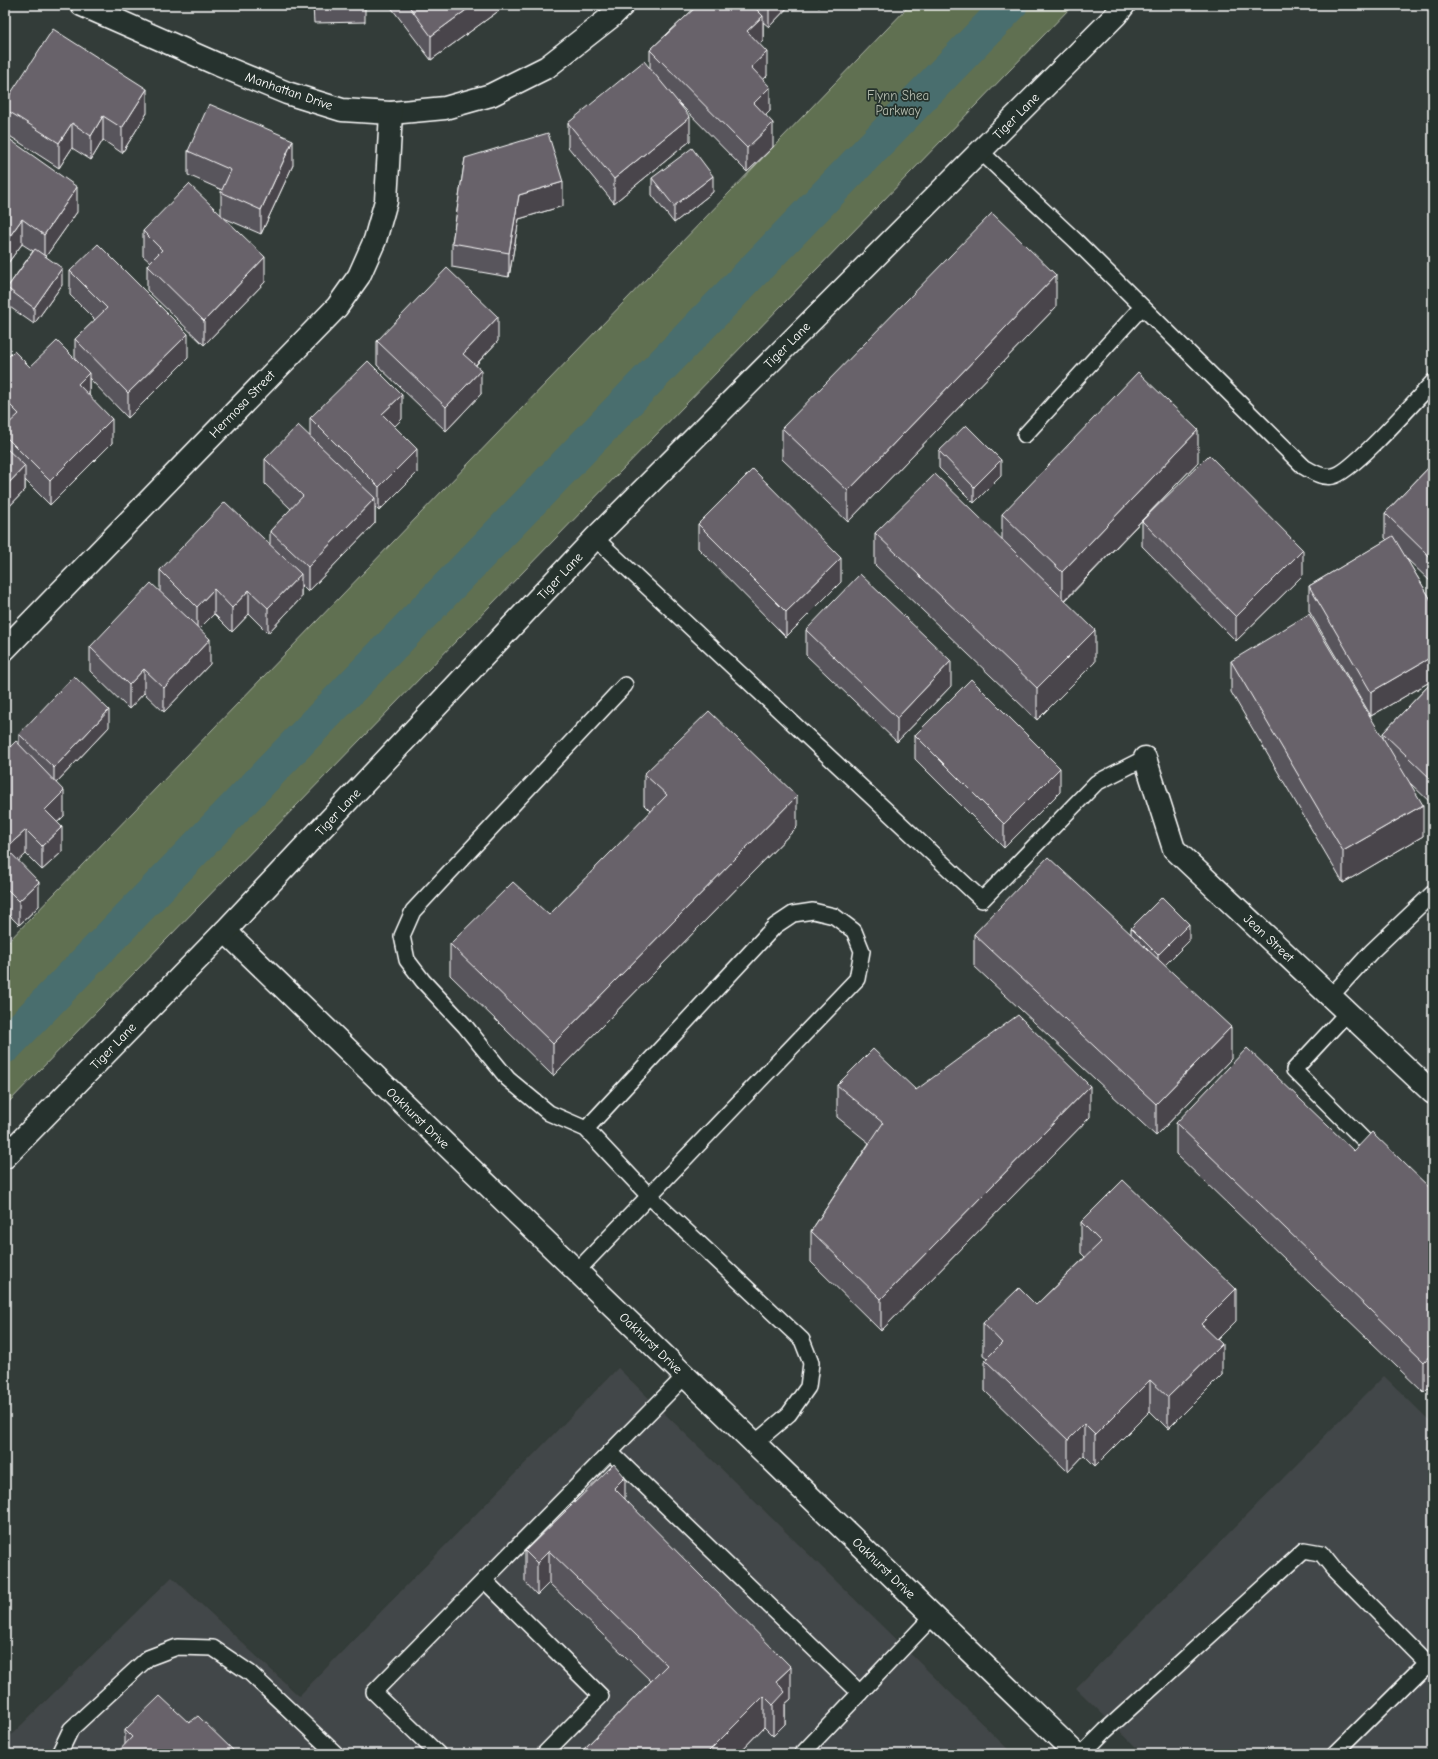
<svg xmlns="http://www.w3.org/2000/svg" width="1438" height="1759" viewBox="0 0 1438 1759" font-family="'Comic Neue',sans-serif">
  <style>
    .built { fill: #434748 }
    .green { fill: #606f51; stroke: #b0b7a8 }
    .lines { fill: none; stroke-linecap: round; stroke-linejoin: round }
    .canal { stroke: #496e6e; stroke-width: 35 }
    .lane-casing { stroke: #fff; stroke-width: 18 }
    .street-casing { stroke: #fff; stroke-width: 25 }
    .secondary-casing { stroke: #fff; stroke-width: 25 }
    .lane { stroke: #26332d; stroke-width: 15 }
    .street { stroke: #26332d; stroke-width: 22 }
    .secondary { stroke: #26332d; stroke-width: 22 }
    .wall { fill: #59545c; stroke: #fff }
    .shaded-wall { fill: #49454b; stroke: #fff }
    .building { fill: #68626b; stroke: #fff }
    .labels { text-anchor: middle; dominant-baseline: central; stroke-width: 3.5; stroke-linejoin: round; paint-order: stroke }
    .street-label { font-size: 13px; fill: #fff; stroke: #26332d }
    .park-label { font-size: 13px; fill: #b7beb1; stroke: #26332d }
  </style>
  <rect width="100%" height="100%" fill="#333c39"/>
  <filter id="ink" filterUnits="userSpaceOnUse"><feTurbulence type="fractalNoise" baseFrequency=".025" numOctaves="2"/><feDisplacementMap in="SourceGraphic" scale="8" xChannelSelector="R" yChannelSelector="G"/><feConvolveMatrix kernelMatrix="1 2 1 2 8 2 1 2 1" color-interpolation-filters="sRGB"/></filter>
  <g filter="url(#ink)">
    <g class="built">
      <polygon points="618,1368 1013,1754 5,1754 5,1741 172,1577 299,1696"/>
      <polygon points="1384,1376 1433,1424 1433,1754 1143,1754 1076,1688"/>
    </g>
    <polygon class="green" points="910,5 1073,5 5,1106 5,945"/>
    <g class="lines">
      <polyline class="canal" points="5,1046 1010,5"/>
      <g class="lane-casing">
        <g id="lane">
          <path d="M980 151 1076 241 1304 467C1313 472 1322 478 1333 476 1351 474 1417 399 1433 382"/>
          <polyline points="1025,435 1142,307"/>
          <polyline points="595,538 982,900 1096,783 1145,758"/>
          <polyline points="1331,996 1371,952 1433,893"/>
          <polyline points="1348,1012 1294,1070 1378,1154"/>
          <polyline points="586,1129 775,926 793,914 813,911 834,916 854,931 862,951 857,979 649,1196 802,1340 811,1363 808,1387 789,1414 755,1443"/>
          <polyline points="577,1271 649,1196 586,1129 549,1113 508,1079 465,1026 423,981 407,960 402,936 413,911 625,685"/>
          <polyline points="610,1452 860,1693"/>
          <polyline points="484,1580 601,1696 544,1754"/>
          <polyline points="59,1754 71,1729 148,1658 177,1647 213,1648 250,1673 336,1754"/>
          <polyline points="438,1754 374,1692 685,1376"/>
          <polyline points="802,1754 933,1616"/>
          <polyline points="1082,1754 1105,1731 1304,1550 1321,1553 1333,1568 1433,1669"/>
          <polyline points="1335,1754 1427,1663"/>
        </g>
      </g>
      <g class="street-casing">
        <g id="street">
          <polyline points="82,5 219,65 287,93 342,110 391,113 445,108 491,95 547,67 612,16 623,5"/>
          <polyline points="5,649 337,307 359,276 375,240 386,201 391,113"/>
          <polyline points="1145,758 1174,849 1433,1093"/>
          <polyline points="225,931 1076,1754"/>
        </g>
      </g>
      <g class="secondary-casing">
        <polyline id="secondary" points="5,1157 225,931 595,538 1116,15 1124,5"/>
      </g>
      <use href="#lane" class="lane"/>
      <use href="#street" class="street"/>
      <use href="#secondary" class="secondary"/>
    </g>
    <g class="wall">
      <polygon points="313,5 365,5 365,22 314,23"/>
      <polygon points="390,5 504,5 504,7 431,60 390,6"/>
      <polygon points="698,5 790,5 769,27 763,22 763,41 759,44 767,76 763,80 770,111 766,115 773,147 747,172 678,102 690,141 614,203 568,147 568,123 650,68 650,50"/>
      <polygon points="816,5 822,5 819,8"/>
      <polygon points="5,109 147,113 122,153 103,140 91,160 72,148 59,168 5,133"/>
      <polygon points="5,136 77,212 46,256 62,285 34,324 7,305 7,288 33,251 22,244 5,267"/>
      <polygon points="188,151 293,165 261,234 224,218 265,282 204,345 147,290 147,265 150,262 143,256 143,231 221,215 221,192 222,190 188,175"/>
      <polygon points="465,158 563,206 519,219 509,277 452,267 452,243"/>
      <polygon points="652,178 713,192 674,223 652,195"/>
      <polygon points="70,271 188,358 128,418 89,378 89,395 112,443 50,505 25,480 25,490 5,511 5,427 6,426 5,424 5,360 30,367 75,359 75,339 95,320 70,295"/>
      <polygon points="1056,307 848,522 782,459 782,428"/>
      <polygon points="377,341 498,341 476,365 481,394 446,431 377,365"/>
      <polygon points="310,418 402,419 394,426 417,473 379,511 375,507 375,523 308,592 301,585 301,598 268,633 249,614 232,632 214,614 199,629 210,664 164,712 144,693 129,709 90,671 90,647 160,591 160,570 270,544 270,531 291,509 265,484 265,459 310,436"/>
      <polygon points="939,451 1001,476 974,503 939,468"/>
      <polygon points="1198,462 1065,601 1095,662 1037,720 875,565 875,533 1002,540 1002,514"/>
      <polygon points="1433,463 1433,584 1406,558 1433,603 1433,680 1371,716 1309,611 1309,586 1387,540 1385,538 1385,513"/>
      <polygon points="1142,521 1303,575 1236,641 1142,546"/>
      <polygon points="698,524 841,582 786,637 698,548"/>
      <polygon points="806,630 951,686 897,742 806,655"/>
      <polygon points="1231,661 1383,738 1383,733 1433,681 1433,805 1410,783 1423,836 1343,883 1231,692"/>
      <polygon points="109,727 56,783 64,816 57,823 62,852 42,870 26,854 18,861 39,906 19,925 5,911 5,752 19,744 19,734"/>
      <polygon points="915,735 1060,792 1004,848 915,759"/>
      <polygon points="644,774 797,827 553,1076 450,975 450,944 549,915 651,812 644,805"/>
      <polygon points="1131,928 1189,941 1164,965 1231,1059 1156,1136 974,966 974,934 1131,934"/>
      <polygon points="837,1085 916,1090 1090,1117 881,1331 811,1262 811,1231 869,1143 837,1117"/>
      <polygon points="1176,1123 1354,1151 1433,1191 1433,1384 1424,1393 1176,1154"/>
      <polygon points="1081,1222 1236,1321 1217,1340 1222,1375 1168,1429 1150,1411 1095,1466 1084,1455 1068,1472 985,1391 985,1360 987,1358 983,1355 983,1323 1036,1305 1085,1257 1081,1253"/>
      <polygon points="625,1499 791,1699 785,1704 785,1724 773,1736 764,1727 738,1754 579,1754 651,1681 549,1583 537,1595 525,1582 525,1551"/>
      <polygon points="189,1723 125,1745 125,1730"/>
    </g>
    <g class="shaded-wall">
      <polygon points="473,5 504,5 504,7 431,60 431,36"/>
      <polygon points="769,5 790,5 769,27"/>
      <polygon points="819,5 822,5 819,8"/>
      <polygon points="763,16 763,41 747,56 747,31"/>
      <polygon points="767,52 767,76 751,91 751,67"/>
      <polygon points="770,87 770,111 754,127 754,103"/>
      <polygon points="147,89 147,113 122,153 122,128"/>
      <polygon points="103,116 103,140 91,160 91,136"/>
      <polygon points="690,117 690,141 614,203 614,179"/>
      <polygon points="72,123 72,148 59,168 59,143"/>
      <polygon points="773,123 773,147 747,172 747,148"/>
      <polygon points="293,140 293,165 261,234 261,210"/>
      <polygon points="713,176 713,192 674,223 674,206"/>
      <polygon points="563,182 563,206 519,219 509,277 509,253 519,195"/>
      <polygon points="77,187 77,212 44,259 44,235"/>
      <polygon points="22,219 22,244 5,267 5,243"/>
      <polygon points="265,257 265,282 204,345 204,321"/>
      <polygon points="62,268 62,285 34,324 34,308"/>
      <polygon points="1056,275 1056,307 848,522 848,491"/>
      <polygon points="498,317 498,341 463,378 463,354"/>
      <polygon points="188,334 188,358 128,418 128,393"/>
      <polygon points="481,370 481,394 446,431 446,407"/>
      <polygon points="89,373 89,398 78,384"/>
      <polygon points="402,395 402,419 382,439 382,414"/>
      <polygon points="112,419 112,443 50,505 50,481"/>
      <polygon points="1198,430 1198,462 1062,603 1062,572"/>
      <polygon points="417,449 417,473 379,511 379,487"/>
      <polygon points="1001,460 1001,476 974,503 974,487"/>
      <polygon points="25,466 25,490 5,511 5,487"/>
      <polygon points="375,498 375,523 308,592 308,567"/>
      <polygon points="7,520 7,544 5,546 5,521"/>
      <polygon points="1303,550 1303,575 1236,641 1236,617"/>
      <polygon points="841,558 841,582 786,637 786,612"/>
      <polygon points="301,574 301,598 268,633 268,608"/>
      <polygon points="214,589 214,614 197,631 197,607"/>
      <polygon points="249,590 249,614 232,632 232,608"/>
      <polygon points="1095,630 1095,662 1037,720 1037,688"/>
      <polygon points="210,639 210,664 164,712 164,688"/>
      <polygon points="1433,656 1433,680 1371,716 1371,692"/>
      <polygon points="951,661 951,686 897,742 897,718"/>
      <polygon points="144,669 144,693 129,709 129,685"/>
      <polygon points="109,710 109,727 54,785 54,768"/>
      <polygon points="1060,768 1060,792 1004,848 1004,824"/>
      <polygon points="64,791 64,816 45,834 45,810"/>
      <polygon points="797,796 797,827 553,1076 553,1044"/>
      <polygon points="1423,805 1423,836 1343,883 1343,851"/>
      <polygon points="62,827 62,852 42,870 42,846"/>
      <polygon points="26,830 26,854 6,873 6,848"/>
      <polygon points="39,882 39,906 19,925 19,901"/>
      <polygon points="1189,924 1189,941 1158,972 1158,955"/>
      <polygon points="1231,1027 1231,1059 1156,1136 1156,1104"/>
      <polygon points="1090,1086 1090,1117 881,1331 881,1299"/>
      <polygon points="1236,1289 1236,1321 1201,1356 1201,1324"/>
      <polygon points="1222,1344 1222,1375 1168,1429 1168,1397"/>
      <polygon points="1433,1352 1433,1384 1424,1393 1424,1362"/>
      <polygon points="1150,1380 1150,1411 1095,1466 1095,1435"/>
      <polygon points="1084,1424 1084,1455 1068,1472 1068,1440"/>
      <polygon points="625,1477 625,1509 614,1488"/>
      <polygon points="549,1551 549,1583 537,1595 537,1563"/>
      <polygon points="791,1667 791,1699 785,1704 785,1724 773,1736 773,1705 776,1681"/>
      <polygon points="764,1696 764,1727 738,1754 706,1754"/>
    </g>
    <g class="building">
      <polygon points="408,5 473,5 431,36"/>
      <polygon points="698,5 752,5 763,16 747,31 767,52 751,67 770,87 754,103 773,123 747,148 650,50"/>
      <polygon points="53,29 147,89 122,128 103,116 91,136 72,123 59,143 5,109 5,102"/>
      <polygon points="644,61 690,117 614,179 568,123"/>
      <polygon points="209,104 293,140 261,210 221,192 231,170 188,151"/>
      <polygon points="548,133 563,182 519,195 509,253 452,243 465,158"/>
      <polygon points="5,136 77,187 44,235 22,219 5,243"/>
      <polygon points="692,148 713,176 674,206 652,178"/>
      <polygon points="189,184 265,257 204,321 147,265 162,250 143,231"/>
      <polygon points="992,213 1056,275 848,491 782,428"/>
      <polygon points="98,244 188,334 128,393 75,339 107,308 70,271"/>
      <polygon points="35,249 62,268 34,308 7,288"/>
      <polygon points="447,268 498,317 463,354 481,370 446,407 377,341"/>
      <polygon points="57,341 89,373 78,384 112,419 50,481 5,436 5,427 19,414 5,400 5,360 14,351 30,367"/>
      <polygon points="368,361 402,395 382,414 417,449 379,487 310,418"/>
      <polygon points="1138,372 1198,430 1062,572 1002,514"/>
      <polygon points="298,425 375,498 308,567 270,531 303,496 265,459"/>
      <polygon points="966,425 1001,460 974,487 939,451"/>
      <polygon points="5,447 25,466 5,487"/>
      <polygon points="1209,455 1303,550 1236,617 1142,521"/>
      <polygon points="1433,463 1433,560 1385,513"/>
      <polygon points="753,469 841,558 786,612 698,524"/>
      <polygon points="935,474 1095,630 1037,688 875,533"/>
      <polygon points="225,502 301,574 268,608 249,590 232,608 214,589 197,607 160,570"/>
      <polygon points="1393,536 1433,603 1433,656 1371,692 1309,586"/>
      <polygon points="860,574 951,661 897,718 806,630"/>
      <polygon points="151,583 210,639 164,688 144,669 129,685 90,647"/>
      <polygon points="1309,614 1423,805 1343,851 1231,661"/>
      <polygon points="74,676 109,710 54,768 19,734"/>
      <polygon points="971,679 1060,768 1004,824 915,735"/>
      <polygon points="1433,681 1433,781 1383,733"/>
      <polygon points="709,711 797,796 553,1044 450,944 513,882 549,915 667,795 644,774"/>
      <polygon points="16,741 64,791 45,810 62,827 42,846 26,830 6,848 39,882 19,901 5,887 5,752"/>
      <polygon points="1048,857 1231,1027 1156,1104 974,934"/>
      <polygon points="1162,897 1189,924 1158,955 1131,928"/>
      <polygon points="1018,1015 1090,1086 881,1299 811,1231 883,1123 837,1085 873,1049 916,1090"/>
      <polygon points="1247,1048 1354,1151 1372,1132 1433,1191 1433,1352 1424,1362 1176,1123"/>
      <polygon points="1123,1180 1236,1289 1201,1324 1222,1344 1168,1397 1150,1380 1095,1435 1084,1424 1068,1440 985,1360 1002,1343 983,1323 1019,1288 1036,1305 1101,1242 1081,1222"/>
      <polygon points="614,1464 625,1477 614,1488 791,1667 776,1681 785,1692 773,1705 764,1696 706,1754 579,1754 667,1665 549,1551 537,1563 525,1551"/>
      <polygon points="160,1696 189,1723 198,1716 237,1754 116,1754 132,1737 125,1730"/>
    </g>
  </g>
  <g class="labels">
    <g class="street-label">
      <text transform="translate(289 91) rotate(19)">Manhattan Drive</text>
      <text transform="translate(1016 116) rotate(-45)">Tiger Lane</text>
      <text transform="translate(787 345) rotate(-45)">Tiger Lane</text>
      <text transform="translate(242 404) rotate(-46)">Hermosa Street</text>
      <text transform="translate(560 576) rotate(-47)">Tiger Lane</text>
      <text transform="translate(338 812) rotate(-47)">Tiger Lane</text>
      <text transform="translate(1269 938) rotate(43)">Jean Street</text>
      <text transform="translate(113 1046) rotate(-46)">Tiger Lane</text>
      <text transform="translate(418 1118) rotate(44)">Oakhurst Drive</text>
      <text transform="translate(651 1343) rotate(44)">Oakhurst Drive</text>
      <text transform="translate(884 1568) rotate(44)">Oakhurst Drive</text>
    </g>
    <g class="park-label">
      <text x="898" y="95">Flynn Shea<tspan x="898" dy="15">Parkway</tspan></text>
    </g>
  </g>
  <rect width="1438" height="1759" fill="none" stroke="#26332d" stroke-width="20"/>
  <rect x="10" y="10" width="1418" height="1739" fill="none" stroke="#fff" stroke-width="1.5" filter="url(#ink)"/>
</svg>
